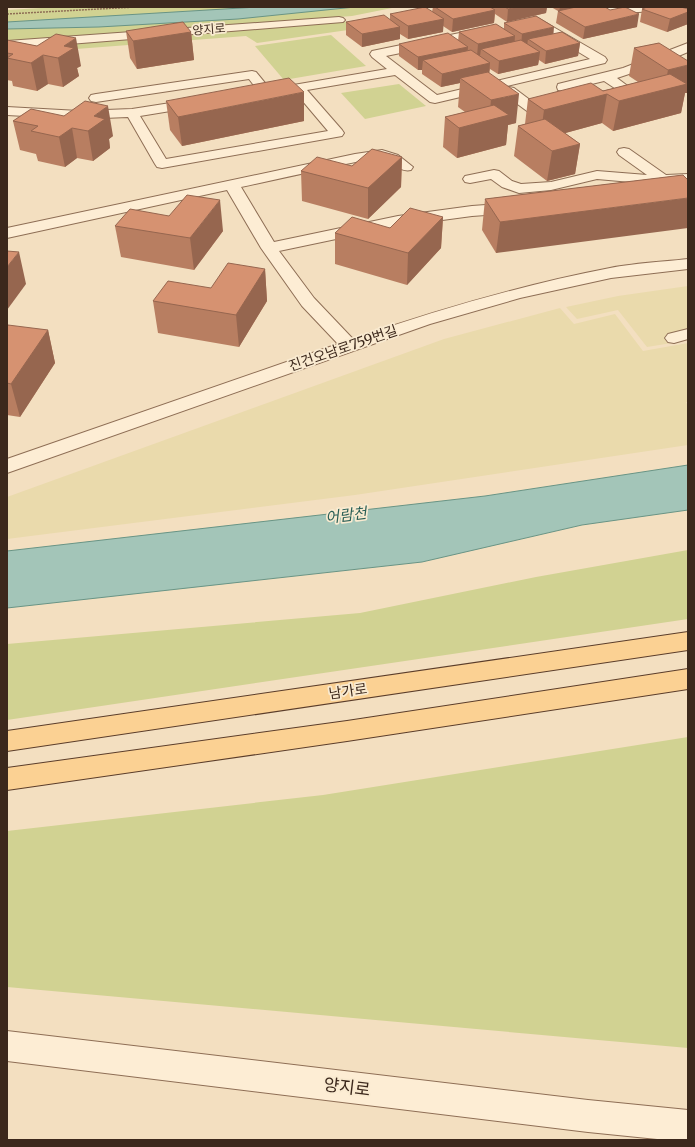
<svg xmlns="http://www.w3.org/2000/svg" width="695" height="1147" viewBox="0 0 695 1147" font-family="Merriweather,'Noto Sans KR',serif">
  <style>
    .farmland { fill: #eadaac }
    .green { fill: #d1d292 }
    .water { fill: #a3c5b8; stroke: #699485 }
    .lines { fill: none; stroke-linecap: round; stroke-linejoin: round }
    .minor-casing { stroke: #8e6e55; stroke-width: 2 }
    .major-casing { stroke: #5b3d2a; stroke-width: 2 }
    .path { stroke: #8e6e55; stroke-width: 1.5; stroke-dasharray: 2 1; stroke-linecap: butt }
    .minor { fill: #fdedd4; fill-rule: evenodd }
    .major { fill: #fbd193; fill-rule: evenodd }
    .wall { fill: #b87e61 }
    .shaded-wall { fill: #96664f }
    .building { fill: #d69271; stroke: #96664f }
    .labels { text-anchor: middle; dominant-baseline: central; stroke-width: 3.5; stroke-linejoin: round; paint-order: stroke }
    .far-street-label { font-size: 12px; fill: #3c281c; stroke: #f9ead0 }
    .street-label { font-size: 14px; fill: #3c281c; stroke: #f9ead0 }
    .water-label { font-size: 15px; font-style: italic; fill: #295e55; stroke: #f9ead0 }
    .near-street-label { font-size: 17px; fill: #3c281c; stroke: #f9ead0 }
  </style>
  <rect width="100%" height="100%" fill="#f3dfc0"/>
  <g class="farmland">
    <polygon points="688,286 688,339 678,342 647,347 618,310 577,319 566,307 618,296"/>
    <polygon points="560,308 574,324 615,314 643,351 688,343 688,402 686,402 688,406 688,445 355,495 7,539 7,497 444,339"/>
  </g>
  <g class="green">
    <polygon points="58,7 397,7 352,16 7,42 7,10"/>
    <polygon points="356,21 362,28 257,43 246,36 76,49 7,49"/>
    <polygon points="331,35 366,66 284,80 255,46"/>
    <polygon points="399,84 426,106 365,119 341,93"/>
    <polygon points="688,550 688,619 7,720 7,644 360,613 536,577"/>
    <polygon points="688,737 688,1048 7,987 7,831 323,795"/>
  </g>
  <g class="water">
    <polygon points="258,7 355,7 238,19 99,27 7,29 7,22"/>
    <polygon points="688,465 688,510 582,525 422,562 7,608 7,551 485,496"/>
  </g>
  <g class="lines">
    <g class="minor-casing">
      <g id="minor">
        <polygon points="611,7 682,7 680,9 676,10 601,14 597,13 595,11 597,9"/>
        <polygon points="339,17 343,18 345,20 343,22 7,49 7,41"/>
        <polygon points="536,17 605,57 607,60 605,63 435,103 430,102 395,75 307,90 342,130 344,133 342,136 162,168 157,167 155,164 128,117 79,119 7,115 7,107 79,111 132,109 196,99 201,100 203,103 201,106 140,116 166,159 328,131 295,92 269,97 262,96 249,79 96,102 91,101 89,98 91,95 96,94 252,71 256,72 270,89 387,69 372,57 370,54 372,51 489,27 493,28 495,31 493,34 386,56 437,95 590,59 534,25 526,27 522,25 520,23 522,21"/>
        <polygon points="688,43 688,52 662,63 617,78 633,90 632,93 606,99 601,98 599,95 601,92 616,89 604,81 563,91 558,90 557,87 558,84 623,68"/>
        <polygon points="509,87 514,88 538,106 555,102 560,103 562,106 560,109 536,115 531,114 504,94 503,91 504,88"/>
        <polygon points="624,148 629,149 666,175 688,174 688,182 654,184 597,179 551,190 519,193 502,187 491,179 470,183 465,182 463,179 465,176 494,170 499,171 512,181 521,184 551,182 597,171 647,175 619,155 617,152 619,149"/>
        <path d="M382 150 398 155 413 167 411 170C398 173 392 158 378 159 360 160 342 165 324 169 296 175 268 181 241 187L274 242 398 216 472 206 514 203 519 205 522 208 519 211 514 213 472 216 398 226 279 251 314 298 353 339C437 310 522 285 610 268 635 263 662 262 688 259V269L611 278 520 298 430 324 7 473V459L338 344 302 306 261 248 227 190 7 238V228L355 154Z"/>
        <polygon points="688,329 688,339 674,343 668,342 665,338 668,334"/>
        <polygon points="7,1031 588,1100 688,1110 688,1140 667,1140 588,1132 7,1061"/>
      </g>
    </g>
    <g class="major-casing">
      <g id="major">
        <polygon points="688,632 688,650 7,751 7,731"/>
        <polygon points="688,669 688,689 347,741 7,790 7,768 347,721"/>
      </g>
    </g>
    <polyline class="path" points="7,14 136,7"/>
    <use href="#minor" class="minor"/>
    <use href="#major" class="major"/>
  </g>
  <g class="wall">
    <polygon points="433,7 547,7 546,13 507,22 495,14 494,23 452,32 443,26 443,32 408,39 400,34 400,39 362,47 346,35 346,22 390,20 390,14 432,12"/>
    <polygon points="551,7 605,7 637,27 583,39 556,23 558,11"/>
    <polygon points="642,9 688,9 688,24 667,32 640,22"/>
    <polygon points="504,23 553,34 580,43 578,56 545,64 539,60 538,65 498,74 490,69 489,73 516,123 508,125 506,145 457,158 443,147 445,117 465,112 458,107 460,83 441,87 422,74 422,70 418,70 399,56 399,44 458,41 459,32 504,29"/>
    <polygon points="126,31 191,32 194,60 137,69 130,58"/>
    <polygon points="7,40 37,46 81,66 77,68 79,76 63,87 48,84 37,91 13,86 12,81 7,80"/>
    <polygon points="659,43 687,93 685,93 681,113 613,131 602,123 565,133 580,144 575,174 547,181 514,156 518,126 525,124 528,99 603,91 638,82 629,76 634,48"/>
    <polygon points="166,101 304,121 182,146 170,130"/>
    <polygon points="31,109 113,136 109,139 110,148 93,161 77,158 65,167 38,161 36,154 20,150 13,121"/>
    <polygon points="402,157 401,187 368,219 302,201 301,171 352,166"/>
    <polygon points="683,175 496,253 482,230 485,199"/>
    <polygon points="443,217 441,248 407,285 335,264 335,233 390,228"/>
    <polygon points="115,226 223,231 194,270 121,257"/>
    <polygon points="265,269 267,301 239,347 158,333 153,301 211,288"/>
    <polygon points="7,327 48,330 55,363 20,417 7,415"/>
  </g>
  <g class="shaded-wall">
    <polygon points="518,7 547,7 546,13 507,22 508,9"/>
    <polygon points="560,7 581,7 559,12"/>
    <polygon points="495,10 494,23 452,32 453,19"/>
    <polygon points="688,12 688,24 667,32 670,19"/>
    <polygon points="639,14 637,27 583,39 585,27"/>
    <polygon points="444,19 443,32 408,39 408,26"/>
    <polygon points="400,27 400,39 362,47 362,34"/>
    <polygon points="554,27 553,40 528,39 527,46 521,47 522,34"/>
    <polygon points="191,32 194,60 137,69 133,41"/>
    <polygon points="515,36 514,49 481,49 480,56 477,57 478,44"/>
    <polygon points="76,38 81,66 77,68 79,76 63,87 58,58 64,46"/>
    <polygon points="580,43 578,56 545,64 546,51"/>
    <polygon points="468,47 467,60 423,60 422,70 418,70 418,57"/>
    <polygon points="540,52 538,65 498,74 499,61"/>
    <polygon points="43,55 48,84 37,91 31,63"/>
    <polygon points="490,63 489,76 460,78 460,83 441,87 442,74"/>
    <polygon points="688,65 688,88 687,93 685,93 681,113 613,131 619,101 664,90 668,70"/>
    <polygon points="304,92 304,121 182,146 178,117"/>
    <polygon points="519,94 516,123 508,125 506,145 457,158 459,128 489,120 491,100"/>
    <polygon points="607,94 602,123 540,140 544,110"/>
    <polygon points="108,106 113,136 109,139 110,148 93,161 88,131 94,116"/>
    <polygon points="72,128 77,158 65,167 59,137"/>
    <polygon points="580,144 575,174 547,181 552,151"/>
    <polygon points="402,157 401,187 368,219 368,188"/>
    <polygon points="688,198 688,228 496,253 500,222"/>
    <polygon points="220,200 223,231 194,270 190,238"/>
    <polygon points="443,217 441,248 407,285 408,253"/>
    <polygon points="19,252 26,284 7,310 7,267"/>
    <polygon points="265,269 267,301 239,347 236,315"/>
    <polygon points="48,330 55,363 20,417 11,384"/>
  </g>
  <g class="building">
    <polygon points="425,7 444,19 408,26 390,14"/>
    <polygon points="435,7 490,7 495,10 453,19"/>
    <polygon points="505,7 518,7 508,9"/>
    <polygon points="576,7 605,7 610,10 625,7 639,14 585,27 558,11"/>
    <polygon points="647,7 681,7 688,9 688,12 670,19 642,9"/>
    <polygon points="384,15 400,27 362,34 346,22"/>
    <polygon points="536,16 554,27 522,34 504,23"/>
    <polygon points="183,22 191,32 133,41 126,31"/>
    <polygon points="496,24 515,36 478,44 459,32"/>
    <polygon points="562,32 580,43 546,51 528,39"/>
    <polygon points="448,33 468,47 418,57 399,44"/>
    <polygon points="56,34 76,38 64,46 74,48 58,58 43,55 31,63 7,58 13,54 7,53 7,40 37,46"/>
    <polygon points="521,40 540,52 499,61 481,49"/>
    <polygon points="659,43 688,61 688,65 668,70 634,48"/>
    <polygon points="471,50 490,63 442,74 423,60"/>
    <polygon points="488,72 519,94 491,100 460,78"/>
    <polygon points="670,74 687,84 619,101 607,94 544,110 528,99 591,83 603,91"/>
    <polygon points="289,78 304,92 178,117 166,101"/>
    <polygon points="85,101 108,106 94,116 105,119 88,131 72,128 59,137 31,131 38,126 13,121 31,109 64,116"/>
    <polygon points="494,105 509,115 459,128 445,117"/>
    <polygon points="545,119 580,144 552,151 518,126"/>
    <polygon points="372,149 402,157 368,188 301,171 317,157 352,166"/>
    <polygon points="683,175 688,180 688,198 500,222 485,199"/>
    <polygon points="187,195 220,200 190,238 115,226 130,209 169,216"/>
    <polygon points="410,208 443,217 408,253 335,233 352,217 390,228"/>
    <polygon points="7,251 19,252 7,267"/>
    <polygon points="228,263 265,269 236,315 153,301 168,281 211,288"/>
    <polygon points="8,325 48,330 11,384 7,383 7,327"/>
  </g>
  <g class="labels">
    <g class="far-street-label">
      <text transform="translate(209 29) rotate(-4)">양지로</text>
    </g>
    <g class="street-label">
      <text transform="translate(343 348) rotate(-19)">진건오남로759번길</text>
      <text transform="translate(348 691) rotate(-8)">남가로</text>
    </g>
    <g class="water-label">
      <text transform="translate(346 515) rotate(-7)">어람천</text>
    </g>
    <g class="near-street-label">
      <text transform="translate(347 1087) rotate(7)">양지로</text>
    </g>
  </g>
  <rect width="695" height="1147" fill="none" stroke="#3c281c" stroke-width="16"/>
</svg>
